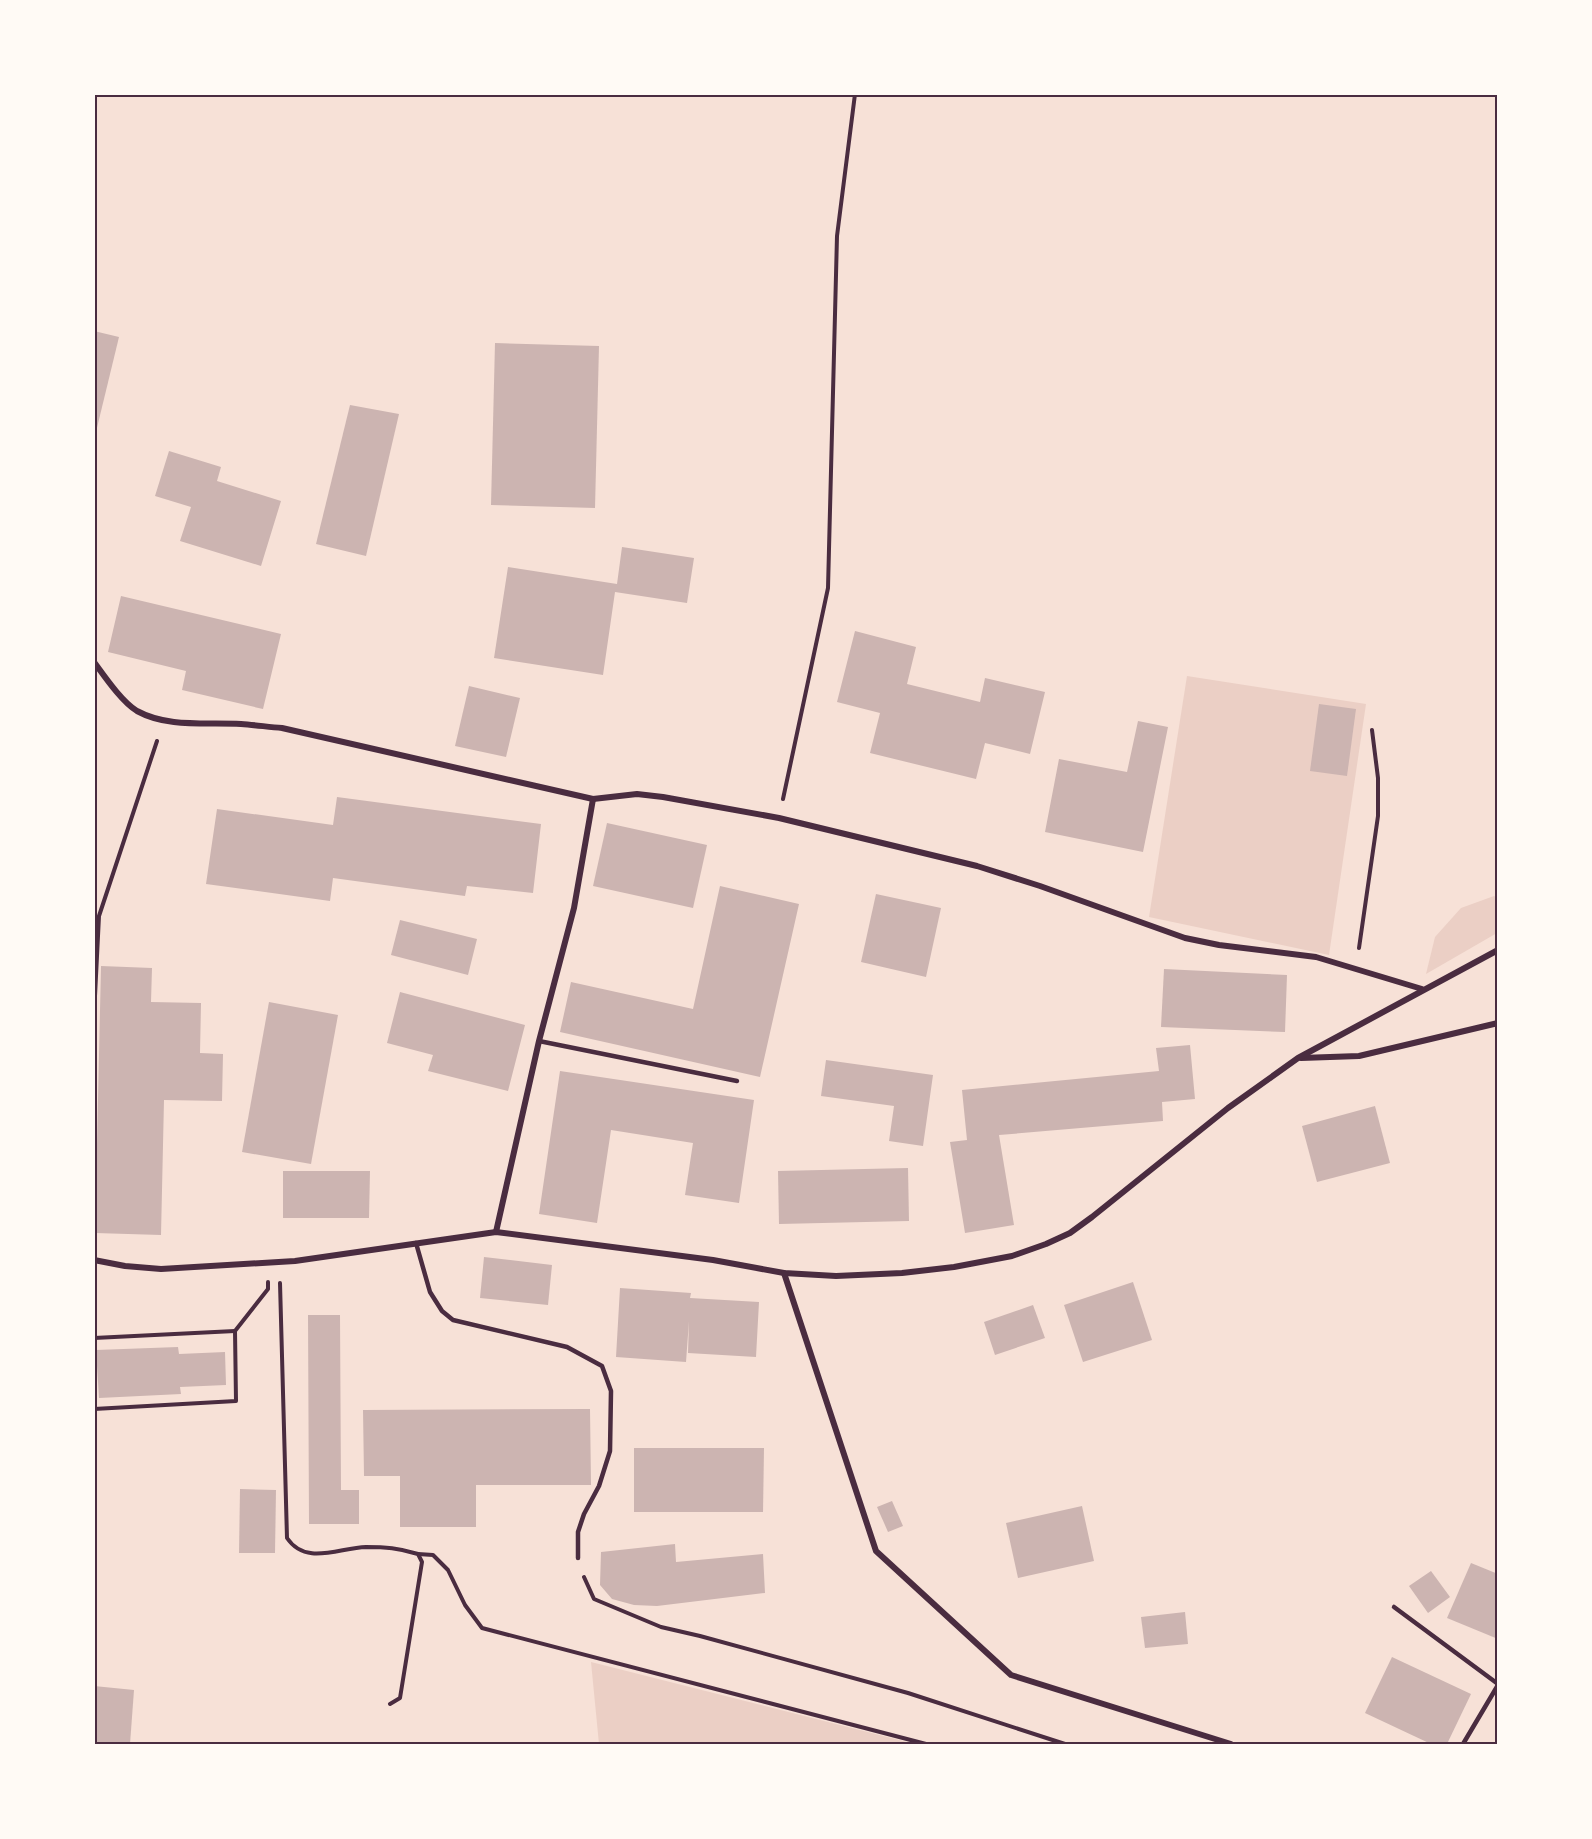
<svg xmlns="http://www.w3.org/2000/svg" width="1592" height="1839" viewBox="0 0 1592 1839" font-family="'Archivo Narrow',sans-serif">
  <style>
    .green { fill: #ebcfc5 }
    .building { fill: #ccb4b1 }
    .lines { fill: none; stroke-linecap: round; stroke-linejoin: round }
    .path { stroke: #4a2c40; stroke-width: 4 }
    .service { stroke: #4a2c40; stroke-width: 4.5 }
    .minor { stroke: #4a2c40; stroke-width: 6 }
    .neatline { fill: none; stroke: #4a2c40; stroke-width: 2 }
  </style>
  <rect width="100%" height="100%" fill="#f7e1d7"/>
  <g class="green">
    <polygon points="1187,676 1366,704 1329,955 1149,917"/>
    <polygon points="1494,896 1497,898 1497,933 1426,974 1435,937 1461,908"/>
    <polygon points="591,1662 915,1744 599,1744"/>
  </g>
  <g class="building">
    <polygon points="94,331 119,337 95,436 94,436"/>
    <polygon points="495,343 599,346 595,508 491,505"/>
    <polygon points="350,405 399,414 366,556 316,544"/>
    <polygon points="169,451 221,467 217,481 281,501 261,566 180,541 191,507 155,496"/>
    <polygon points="622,547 694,558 687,603 615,592 603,675 494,658 508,567 617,584"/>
    <polygon points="121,596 281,634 263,709 182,690 186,671 108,652"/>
    <polygon points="855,631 916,647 907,684 980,702 985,678 1045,692 1030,754 985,743 976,779 870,753 880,713 837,702"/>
    <polygon points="469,686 520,698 506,757 455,746"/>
    <polygon points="1319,704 1356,709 1347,776 1310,771"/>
    <polygon points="1138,721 1168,727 1143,852 1045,832 1059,759 1127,772"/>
    <polygon points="337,797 541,824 533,893 467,886 465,896 333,878 330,901 206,884 217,809 333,825"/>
    <polygon points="607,823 707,845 693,908 593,886"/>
    <polygon points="720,886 799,904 760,1077 560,1032 571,982 693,1009"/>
    <polygon points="876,894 941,908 926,977 861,962"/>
    <polygon points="400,920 477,939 468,975 391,955"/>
    <polygon points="101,966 152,968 151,1002 201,1003 200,1053 223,1054 222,1101 164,1100 161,1235 95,1233"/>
    <polygon points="1164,969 1287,975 1285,1032 1161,1027"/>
    <polygon points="400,992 525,1025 508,1091 428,1071 433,1055 387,1043"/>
    <polygon points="269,1002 338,1015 311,1164 242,1152"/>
    <polygon points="1190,1045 1195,1099 1162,1102 1163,1121 999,1135 1014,1225 965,1233 950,1142 967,1140 962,1090 1159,1071 1156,1048"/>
    <polygon points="826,1060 933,1075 923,1146 889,1141 894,1106 821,1096"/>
    <polygon points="560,1071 754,1100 739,1203 685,1195 693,1143 611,1130 597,1223 539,1214"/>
    <polygon points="1375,1106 1390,1163 1317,1182 1302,1126"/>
    <polygon points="908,1168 909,1221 779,1224 778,1171"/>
    <polygon points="283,1171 370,1171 369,1218 283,1218"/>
    <polygon points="484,1257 552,1265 548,1305 480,1298"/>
    <polygon points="1133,1282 1152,1340 1083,1362 1064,1305"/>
    <polygon points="620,1288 691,1293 690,1298 759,1302 756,1357 688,1353 689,1321 686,1362 616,1357"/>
    <polygon points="1033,1305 1045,1338 995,1355 984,1322"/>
    <polygon points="308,1315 340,1315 341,1490 359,1490 359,1524 309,1524"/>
    <polygon points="178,1347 179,1354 225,1352 226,1385 180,1387 181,1394 99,1398 96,1350"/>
    <polygon points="590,1409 591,1485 476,1485 476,1527 400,1527 400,1476 364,1476 363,1410"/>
    <polygon points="634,1448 764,1448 763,1512 634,1512"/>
    <polygon points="240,1489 276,1490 275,1553 239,1553"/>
    <polygon points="892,1501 903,1526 888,1532 877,1507"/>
    <polygon points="1082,1506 1094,1561 1018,1578 1006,1523"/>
    <polygon points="675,1544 676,1562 763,1554 765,1593 657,1606 634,1605 612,1599 600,1585 601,1552"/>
    <polygon points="1471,1563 1498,1574 1498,1639 1447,1618"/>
    <polygon points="1431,1571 1450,1597 1428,1613 1409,1586"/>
    <polygon points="1185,1612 1188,1644 1145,1648 1141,1617"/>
    <polygon points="1392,1657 1471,1694 1447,1744 1431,1744 1365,1713"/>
    <polygon points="94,1686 134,1690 130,1744 94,1744"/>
  </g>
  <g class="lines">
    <g class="path">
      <polyline points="783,799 828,588 837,236 855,94"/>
      <polyline points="1359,948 1378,816 1378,778 1372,730"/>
      <polyline points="94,1016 99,916 157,741"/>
      <path d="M280 1283 287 1538C306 1566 338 1548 366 1547 385 1547 399 1548 418 1554L422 1562 400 1698 390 1704"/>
      <polyline points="94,1338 235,1331"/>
      <polyline points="94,1409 236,1401 235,1331 268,1289 268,1282"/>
      <polyline points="418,1554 433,1555 448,1570 465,1605 482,1628 926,1744"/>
      <polyline points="584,1577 594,1599 661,1627 700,1636 908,1693 1065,1744"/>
    </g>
    <g class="service">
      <polyline points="539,1041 737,1081"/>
      <polyline points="416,1243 430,1292 442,1311 453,1320 567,1347 602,1366 611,1391 610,1451 599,1486 584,1514 578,1532 578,1558"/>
      <polyline points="1394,1607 1498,1684"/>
      <polyline points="1463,1744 1498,1685"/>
    </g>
    <g class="minor">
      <path d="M94 662C105 677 122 702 137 711 168 728 206 722 241 724 255 725 269 727 282 728L593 799 637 794 663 797 779 818 977 866 1040 886 1185 938 1219 945 1316 957 1422 989"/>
      <polyline points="1301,1058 1359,1056 1498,1023"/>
      <polyline points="496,1232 539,1041 574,908 593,799"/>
      <polyline points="94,1260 125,1266 161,1269 295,1261 496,1232 713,1260 784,1273 836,1276 902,1273 954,1267 1012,1256 1046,1244 1070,1233 1092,1217 1228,1108 1298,1058 1498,950"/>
      <polyline points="784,1273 876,1551 1011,1675 1231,1744"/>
    </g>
  </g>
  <rect width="1592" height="1839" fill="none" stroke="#fffaf5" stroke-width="192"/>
  <rect x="96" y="96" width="1400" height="1647" class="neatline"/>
</svg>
